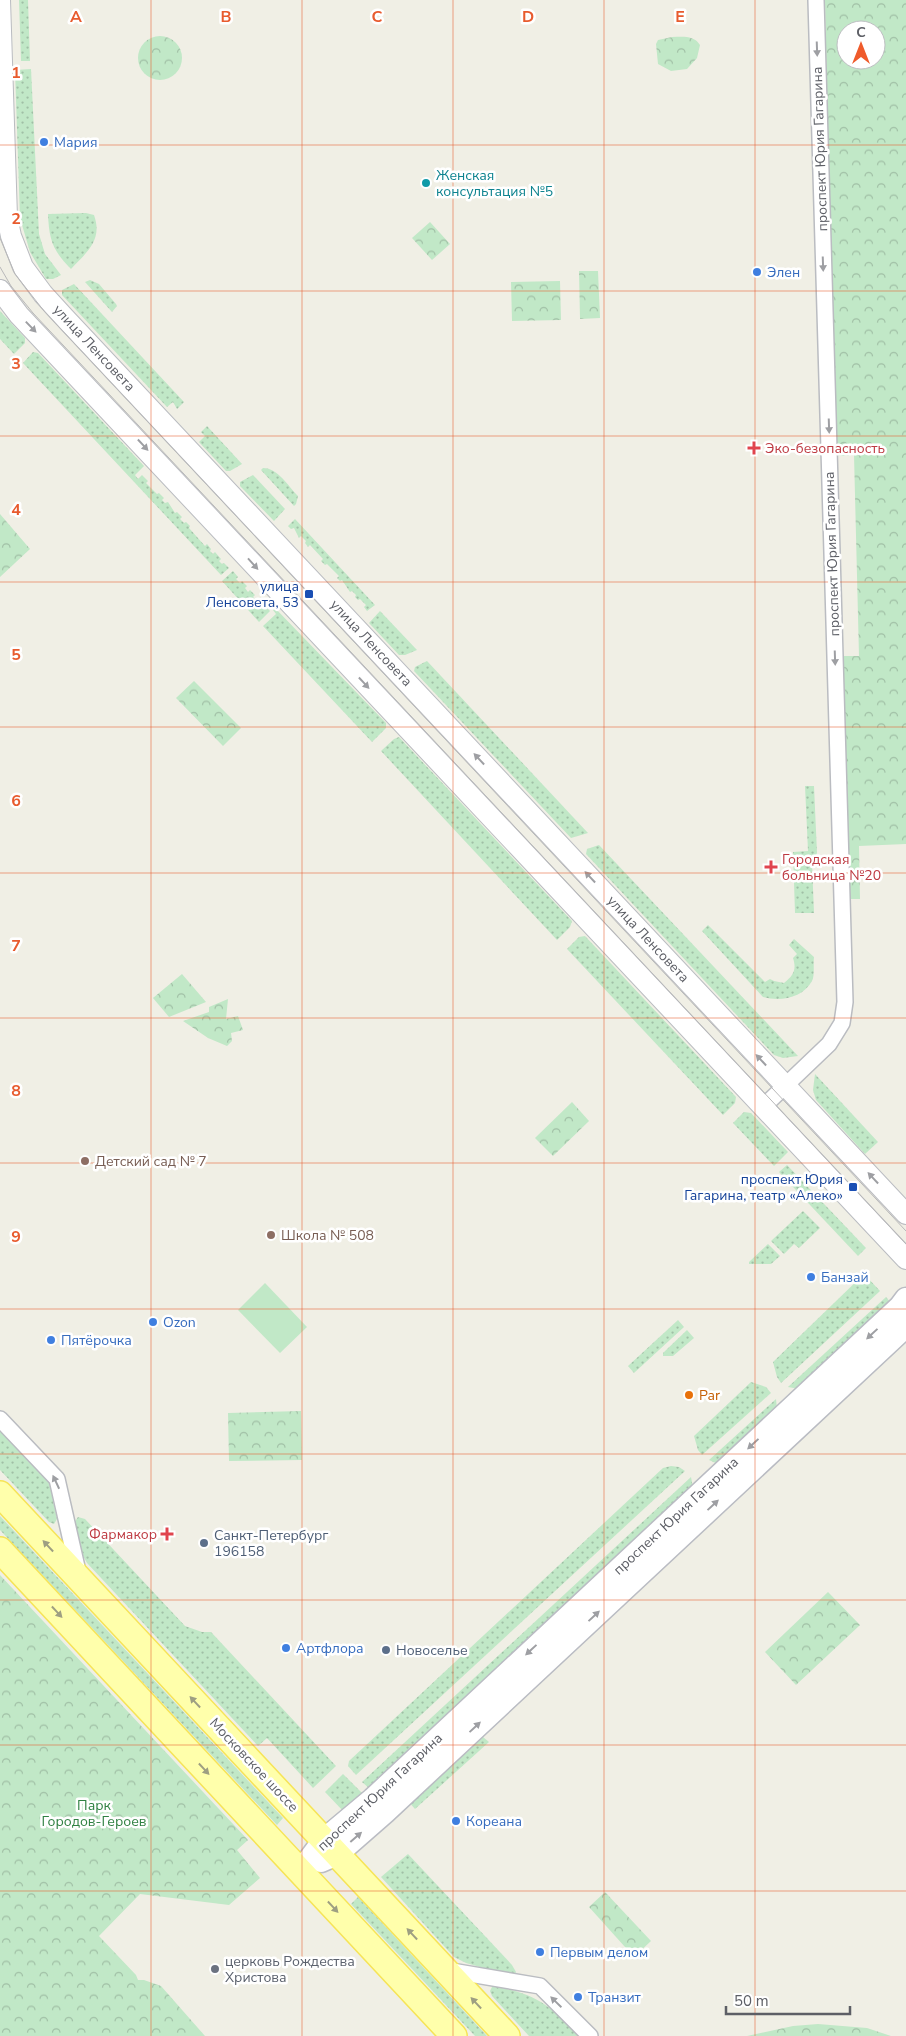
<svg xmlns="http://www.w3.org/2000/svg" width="906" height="2036" viewBox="0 0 906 2036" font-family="'Nunito Sans',sans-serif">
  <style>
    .grass { fill: url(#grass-dots) }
    .forest { fill: url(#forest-crowns); fill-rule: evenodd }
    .pitch { fill: #c1e8c7 }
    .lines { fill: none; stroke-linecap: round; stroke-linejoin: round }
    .minor-casing { stroke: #babcc1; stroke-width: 18 }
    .tertiary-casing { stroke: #babcc1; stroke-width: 22 }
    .secondary-casing { stroke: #babcc3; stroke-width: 25 }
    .primary-casing { stroke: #f6e457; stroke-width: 28 }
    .minor { stroke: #fff; stroke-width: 15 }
    .tertiary { stroke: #fff; stroke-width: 20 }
    .secondary { stroke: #fff; stroke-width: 22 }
    .primary { stroke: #ffffab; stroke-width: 25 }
    .tram { stroke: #b8b8b9; stroke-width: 1 }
    .oneway { fill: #9e9fa3 }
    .oneway2 { fill: #9e9f82 }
    .grid { fill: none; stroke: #e85b2e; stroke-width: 1; stroke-opacity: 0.55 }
    .shop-dot { fill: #3f7fe0; stroke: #fff; stroke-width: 2 }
    .culture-dot { fill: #0f9aa8; stroke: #fff; stroke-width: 2 }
    .health-dot { fill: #e0444e; stroke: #fff; stroke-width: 2 }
    .transit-dot { fill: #1a4fb4; stroke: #fff; stroke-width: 2 }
    .education-dot { fill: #8d6e63; stroke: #fff; stroke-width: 2 }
    .food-dot { fill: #e8710a; stroke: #fff; stroke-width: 2 }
    .service-dot { fill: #5c6f8a; stroke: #fff; stroke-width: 2 }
    .worship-dot { fill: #6b7280; stroke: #fff; stroke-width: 2 }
    .labels { text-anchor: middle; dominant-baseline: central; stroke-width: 5; stroke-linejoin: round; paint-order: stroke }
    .shop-label { font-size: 14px; fill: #366cbe; stroke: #fff; text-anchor: start }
    .street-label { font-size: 14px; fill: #5d5f66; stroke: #fff }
    .culture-label { font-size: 14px; fill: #0d838f; stroke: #fff; text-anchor: start }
    .health-label { font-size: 14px; fill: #be3a42; stroke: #fff; text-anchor: start }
    .transit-label { font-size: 14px; fill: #164399; stroke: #fff; text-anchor: end }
    .education-label { font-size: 14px; fill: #785e54; stroke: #fff; text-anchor: start }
    .food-label { font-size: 14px; fill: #c56008; stroke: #fff; text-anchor: start }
    .service-label { font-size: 14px; fill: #4e5e75; stroke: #fff; text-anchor: start }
    .park-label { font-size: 14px; fill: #308142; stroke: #fff }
    .worship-label { font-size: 14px; fill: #5b616d; stroke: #fff; text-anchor: start }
    .grid-label { font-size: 16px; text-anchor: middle; font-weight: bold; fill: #e85b2e; stroke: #fff; stroke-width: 5; stroke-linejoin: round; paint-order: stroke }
  </style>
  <defs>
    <pattern id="grass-dots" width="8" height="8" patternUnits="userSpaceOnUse" patternTransform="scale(1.25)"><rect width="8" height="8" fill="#c1e8c7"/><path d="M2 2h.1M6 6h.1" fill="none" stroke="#a0bfa5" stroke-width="1.8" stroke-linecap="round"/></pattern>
    <pattern id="forest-crowns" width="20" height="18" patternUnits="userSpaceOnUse" patternTransform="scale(1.25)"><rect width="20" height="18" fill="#c1e8c7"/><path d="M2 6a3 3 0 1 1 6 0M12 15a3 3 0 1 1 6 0" fill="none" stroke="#a0bfa5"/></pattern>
  </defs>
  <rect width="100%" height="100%" fill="#f0efe5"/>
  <g class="grass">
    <polygon points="19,0 28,0 30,61 21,61"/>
    <polygon points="31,69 39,234 45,254 61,275 53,279 46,279 30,252 20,218 15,70"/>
    <path d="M86 213 94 215C103 240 87 252 71 269 53 251 49 240 48 214Z"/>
    <polygon points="90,280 99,284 116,304 117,306 112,312 85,282"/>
    <polygon points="74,284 184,402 177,409 173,402 167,407 62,295 62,290"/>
    <polygon points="0,311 25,338 25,343 14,354 0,339"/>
    <polygon points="33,352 38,353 144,466 135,475 138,479 142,475 148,481 146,483 157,494 159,493 164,498 162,500 165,503 168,502 175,513 177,512 182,517 180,519 184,523 186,522 190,526 189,528 205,546 207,544 211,549 210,551 213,554 215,552 221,559 219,561 222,564 224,563 229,568 221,575 23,363"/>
    <polygon points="207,426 242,464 230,471 226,471 199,442 205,436 201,432"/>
    <path d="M263 468C278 468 288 486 298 496L296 504 294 506 261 470Z"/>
    <polygon points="253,475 285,509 274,521 240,486 240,482"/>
    <polygon points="295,519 375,605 367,611 364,607 366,605 360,599 358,600 355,597 356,595 352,591 350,592 342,580 340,581 337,578 339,576 327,564 325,565 321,561 323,559 310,545 308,547 305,543 306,541 301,536 299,538 294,528 291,529 288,526"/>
    <polygon points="233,571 238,577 236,579 240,583 242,581 247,586 245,588 248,592 250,590 255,595 253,597 255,599 258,598 262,603 261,605 264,608 266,607 270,611 259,622 222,581"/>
    <polygon points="275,608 386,723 386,728 372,742 263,626 276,614 273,610"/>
    <polygon points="380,611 417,650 405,655 399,655 369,623"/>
    <polygon points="427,661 588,833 571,838 414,671 415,667"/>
    <polygon points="399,737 572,921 570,927 557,940 381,751 394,739"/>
    <polygon points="805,786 814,786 817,853 812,863 814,913 795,913 793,852 808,851"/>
    <polygon points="599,845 798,1056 783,1058 774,1055 586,854 587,849"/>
    <path d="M708 925 765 982 770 979 774 981 784 983C793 976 797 970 793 958L797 954 789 945 794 939 814 957C813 964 815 975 812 981 803 998 780 1002 763 997L702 931Z"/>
    <polygon points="585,936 736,1097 735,1103 723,1115 567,949 579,937"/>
    <polygon points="815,1074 878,1142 865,1154 816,1100 813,1090"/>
    <polygon points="744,1112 751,1113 788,1152 774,1166 733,1123"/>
    <polygon points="787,1165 866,1248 858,1256 779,1172"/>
    <polygon points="803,1211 820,1228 799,1248 794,1244 784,1254 771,1241"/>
    <polygon points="768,1244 780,1256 771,1264 749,1264 749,1262"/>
    <polygon points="864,1274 880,1291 781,1383 777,1377 773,1362"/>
    <polygon points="886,1297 891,1303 799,1389 788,1387"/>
    <polygon points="678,1320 684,1327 634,1373 628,1366"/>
    <polygon points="687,1330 694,1338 673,1356 663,1356 663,1353"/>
    <polygon points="751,1382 766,1387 771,1393 702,1455 698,1450 694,1436"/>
    <polygon points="776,1399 777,1409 718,1464 709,1460"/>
    <polygon points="0,1428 45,1476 49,1482 57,1519 54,1524 49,1522 0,1470"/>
    <polygon points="671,1466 679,1467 685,1471 356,1775 348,1766 349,1761 663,1468"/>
    <polygon points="691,1477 693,1488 370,1789 362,1782"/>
    <polygon points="0,1516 283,1818 277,1825 0,1530"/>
    <polygon points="78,1517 85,1519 185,1626 202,1632 211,1632 336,1766 313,1788 267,1738 258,1746 87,1563 83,1556 75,1528 74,1523"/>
    <polygon points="479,1736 483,1737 489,1742 415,1809 408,1801"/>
    <polygon points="343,1774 363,1794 344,1812 325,1792"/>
    <polygon points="408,1854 512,1965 516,1972 514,1975 508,1975 466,1963 454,1957 381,1877"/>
    <polygon points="358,1897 487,2036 475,2036 351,1904"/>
    <path d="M492 1987C498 1986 505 1989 511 1990 543 1998 557 2013 579 2036H529L492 1996 490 1991Z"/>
  </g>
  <g class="forest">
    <path d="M825 0H906V844L859 846 860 899H847L842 656H859L854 455 835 456ZM846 30H876V60H846Z"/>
    <circle cx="160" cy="58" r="22"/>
    <path d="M672 37C684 37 693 35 700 45L697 58 687 69 671 71 658 64 656 44 658 40Z"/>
    <polygon points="430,222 450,244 432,260 412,238"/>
    <polygon points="579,271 598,271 600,318 580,319"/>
    <polygon points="560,281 561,320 512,321 511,282"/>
    <polygon points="0,514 30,549 0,577"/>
    <polygon points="194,681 241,728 223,746 176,698"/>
    <polygon points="182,974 206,1002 169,1017 153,998"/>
    <polygon points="228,999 226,1019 238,1016 243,1030 231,1033 232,1041 227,1046 208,1038 183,1021 209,1012 209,1007"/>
    <polygon points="572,1102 589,1121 553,1156 535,1138"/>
    <polygon points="301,1411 302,1460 229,1461 228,1413"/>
    <polygon points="0,1575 248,1840 237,1850 260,1878 229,1905 140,1894 99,1936 136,1975 138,1980 144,1980 161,1986 205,2036 0,2036"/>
    <polygon points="828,1592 860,1625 796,1685 765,1652"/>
    <polygon points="605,1892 651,1941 634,1957 589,1907"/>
    <polygon points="818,2024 867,2028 891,2036 747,2036 793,2026"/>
  </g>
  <polygon class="pitch" points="265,1283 307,1327 280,1353 238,1310"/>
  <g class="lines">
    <g class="minor-casing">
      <g id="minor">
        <polyline points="763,1107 829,1044 842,1023 845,1002 816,0"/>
        <polyline points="0,1419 57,1479 79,1576"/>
        <polyline points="446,1970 540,1986 590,2036"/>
      </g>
    </g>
    <g class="tertiary-casing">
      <g id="tertiary">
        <polyline points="0,0 7,217 11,236 23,267 43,294 64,317 906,1214"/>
        <polyline points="0,290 19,315 906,1259"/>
      </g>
    </g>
    <g class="secondary-casing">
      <g id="secondary">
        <polyline points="321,1861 337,1854 385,1812 906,1326"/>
        <polyline points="300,1872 324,1840 373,1799 900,1307 906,1299"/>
      </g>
    </g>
    <g class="primary-casing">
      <g id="primary">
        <polyline points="0,1494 507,2036"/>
        <polyline points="0,1550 454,2036"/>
      </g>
    </g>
    <use href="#minor" class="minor"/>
    <use href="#tertiary" class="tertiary"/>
    <use href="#secondary" class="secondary"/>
    <use href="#primary" class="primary"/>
    <g class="tram">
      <polyline points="0,238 15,274 44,311 906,1231"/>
      <polyline points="0,267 11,286 33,313 906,1244"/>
    </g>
  </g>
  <defs><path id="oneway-solid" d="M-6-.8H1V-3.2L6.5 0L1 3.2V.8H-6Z" transform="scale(1.25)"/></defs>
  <g class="oneway">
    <use href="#oneway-solid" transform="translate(817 49) rotate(88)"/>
    <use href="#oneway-solid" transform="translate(823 264) rotate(88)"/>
    <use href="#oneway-solid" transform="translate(31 327) rotate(46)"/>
    <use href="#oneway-solid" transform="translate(829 426) rotate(88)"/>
    <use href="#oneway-solid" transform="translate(143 445) rotate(47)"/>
    <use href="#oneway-solid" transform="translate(253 564) rotate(48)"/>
    <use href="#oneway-solid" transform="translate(835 658) rotate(88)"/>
    <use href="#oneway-solid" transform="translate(364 683) rotate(47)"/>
    <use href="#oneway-solid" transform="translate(479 759) rotate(-133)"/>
    <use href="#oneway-solid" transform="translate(590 877) rotate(-133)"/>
    <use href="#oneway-solid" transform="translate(761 1060) rotate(-133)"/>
    <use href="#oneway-solid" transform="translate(873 1178) rotate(-133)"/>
    <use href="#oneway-solid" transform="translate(872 1334) rotate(137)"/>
    <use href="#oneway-solid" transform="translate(753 1444) rotate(137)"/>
    <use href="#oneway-solid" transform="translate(56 1482) rotate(-115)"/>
    <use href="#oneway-solid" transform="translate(713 1505) rotate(-43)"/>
    <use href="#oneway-solid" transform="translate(594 1616) rotate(-43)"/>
    <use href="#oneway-solid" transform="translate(531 1650) rotate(137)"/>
    <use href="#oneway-solid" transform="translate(475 1727) rotate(-43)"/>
    <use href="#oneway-solid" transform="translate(356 1837) rotate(-41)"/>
    <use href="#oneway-solid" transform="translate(556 2002) rotate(-136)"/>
  </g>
  <g class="oneway2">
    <use href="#oneway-solid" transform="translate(48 1546) rotate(-133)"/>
    <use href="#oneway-solid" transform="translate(57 1612) rotate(47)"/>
    <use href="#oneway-solid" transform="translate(195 1702) rotate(-133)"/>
    <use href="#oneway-solid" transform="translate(204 1769) rotate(47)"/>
    <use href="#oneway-solid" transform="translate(333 1907) rotate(47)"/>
    <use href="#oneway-solid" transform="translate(412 1934) rotate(-133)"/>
    <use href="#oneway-solid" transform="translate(476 2003) rotate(-133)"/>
  </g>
  <path class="grid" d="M151 0V2036M302 0V2036M453 0V2036M604 0V2036M755 0V2036M0 145H906M0 291H906M0 436H906M0 582H906M0 727H906M0 873H906M0 1018H906M0 1163H906M0 1309H906M0 1454H906M0 1600H906M0 1745H906M0 1891H906"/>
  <g class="shop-dot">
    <circle cx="44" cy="142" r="5"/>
    <circle cx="757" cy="272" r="5"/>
    <circle cx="811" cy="1277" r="5"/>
    <circle cx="153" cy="1322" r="5"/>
    <circle cx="51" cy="1340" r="5"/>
    <circle cx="286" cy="1648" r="5"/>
    <circle cx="456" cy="1821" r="5"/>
    <circle cx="540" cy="1952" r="5"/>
    <circle cx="578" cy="1997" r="5"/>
  </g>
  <circle class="culture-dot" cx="426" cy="183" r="5"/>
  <g class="health-dot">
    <path d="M751.5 440.5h5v5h5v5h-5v5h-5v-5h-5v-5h5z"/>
    <path d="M768.5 859.5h5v5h5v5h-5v5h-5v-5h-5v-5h5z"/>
    <path d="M164.5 1526.5h5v5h5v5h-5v5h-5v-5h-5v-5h5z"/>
  </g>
  <g class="transit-dot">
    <rect x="304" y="589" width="10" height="10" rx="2.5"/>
    <rect x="848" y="1182" width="10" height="10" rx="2.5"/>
  </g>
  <g class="education-dot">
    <circle cx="85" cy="1161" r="5"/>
    <circle cx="271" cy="1235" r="5"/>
  </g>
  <circle class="food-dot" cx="689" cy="1395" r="5"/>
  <g class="service-dot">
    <circle cx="204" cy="1543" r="5"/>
    <circle cx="386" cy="1650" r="5"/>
  </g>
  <circle class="worship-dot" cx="215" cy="1969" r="5"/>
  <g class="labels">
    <g class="shop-label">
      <text x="54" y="142">Мария</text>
      <text x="767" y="272">Элен</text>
      <text x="821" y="1277">Банзай</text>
      <text x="163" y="1322">Ozon</text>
      <text x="61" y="1340">Пятёрочка</text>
      <text x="296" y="1648">Артфлора</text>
      <text x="466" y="1821">Кореана</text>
      <text x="550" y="1952">Первым делом</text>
      <text x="588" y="1997">Транзит</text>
    </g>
    <g class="street-label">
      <text transform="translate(820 149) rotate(-92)">проспект Юрия Гагарина</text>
      <text transform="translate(94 348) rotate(47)">улица Ленсовета</text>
      <text transform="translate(832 554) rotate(-92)">проспект Юрия Гагарина</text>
      <text transform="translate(371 643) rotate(47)">улица Ленсовета</text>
      <text transform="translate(648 939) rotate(47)">улица Ленсовета</text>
      <text transform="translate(676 1516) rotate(-43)">проспект Юрия Гагарина</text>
      <text transform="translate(254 1765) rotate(47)">Московское шоссе</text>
      <text transform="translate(380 1792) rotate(-43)">проспект Юрия Гагарина</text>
    </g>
    <g class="culture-label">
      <text x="436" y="175">Женская<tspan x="436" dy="16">консультация №5</tspan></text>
    </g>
    <g class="health-label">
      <text x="765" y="448">Эко-безопасность</text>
      <text x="782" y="859">Городская<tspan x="782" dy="16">больница №20</tspan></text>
      <text x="157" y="1534" text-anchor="end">Фармакор</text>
    </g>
    <g class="transit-label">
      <text x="299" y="586">улица<tspan x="299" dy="16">Ленсовета, 53</tspan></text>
      <text x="843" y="1179">проспект Юрия<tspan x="843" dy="16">Гагарина, театр «Алеко»</tspan></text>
    </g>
    <g class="education-label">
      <text x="95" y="1161">Детский сад № 7</text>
      <text x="281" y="1235">Школа № 508</text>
    </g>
    <g class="food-label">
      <text x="699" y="1395">Par</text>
    </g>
    <g class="service-label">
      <text x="214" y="1535">Санкт-Петербург<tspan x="214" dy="16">196158</tspan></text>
      <text x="396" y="1650">Новоселье</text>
    </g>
    <g class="park-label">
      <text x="94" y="1805">Парк<tspan x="94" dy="16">Городов-Героев</tspan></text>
    </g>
    <g class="worship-label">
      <text x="225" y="1961">церковь Рождества<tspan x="225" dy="16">Христова</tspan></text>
    </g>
  </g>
  <g class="grid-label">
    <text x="76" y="22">A</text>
    <text x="226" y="22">B</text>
    <text x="377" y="22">C</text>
    <text x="528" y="22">D</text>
    <text x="680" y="22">E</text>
    <text x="16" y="78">1</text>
    <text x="16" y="224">2</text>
    <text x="16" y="369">3</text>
    <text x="16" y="515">4</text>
    <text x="16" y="660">5</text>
    <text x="16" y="806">6</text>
    <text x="16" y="951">7</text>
    <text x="16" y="1096">8</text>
    <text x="16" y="1242">9</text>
  </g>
  <g transform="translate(861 45)"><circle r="24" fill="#ffffff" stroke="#bebfc2"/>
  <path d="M0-4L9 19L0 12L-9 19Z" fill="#ef5b2b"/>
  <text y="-8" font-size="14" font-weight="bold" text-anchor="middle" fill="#5d5f66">С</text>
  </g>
  <path d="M726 2006v8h124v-8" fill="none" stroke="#5d5f66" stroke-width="2.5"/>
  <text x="734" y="2006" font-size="15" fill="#5d5f66" stroke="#ffffff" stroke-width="4" paint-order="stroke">50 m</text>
</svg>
